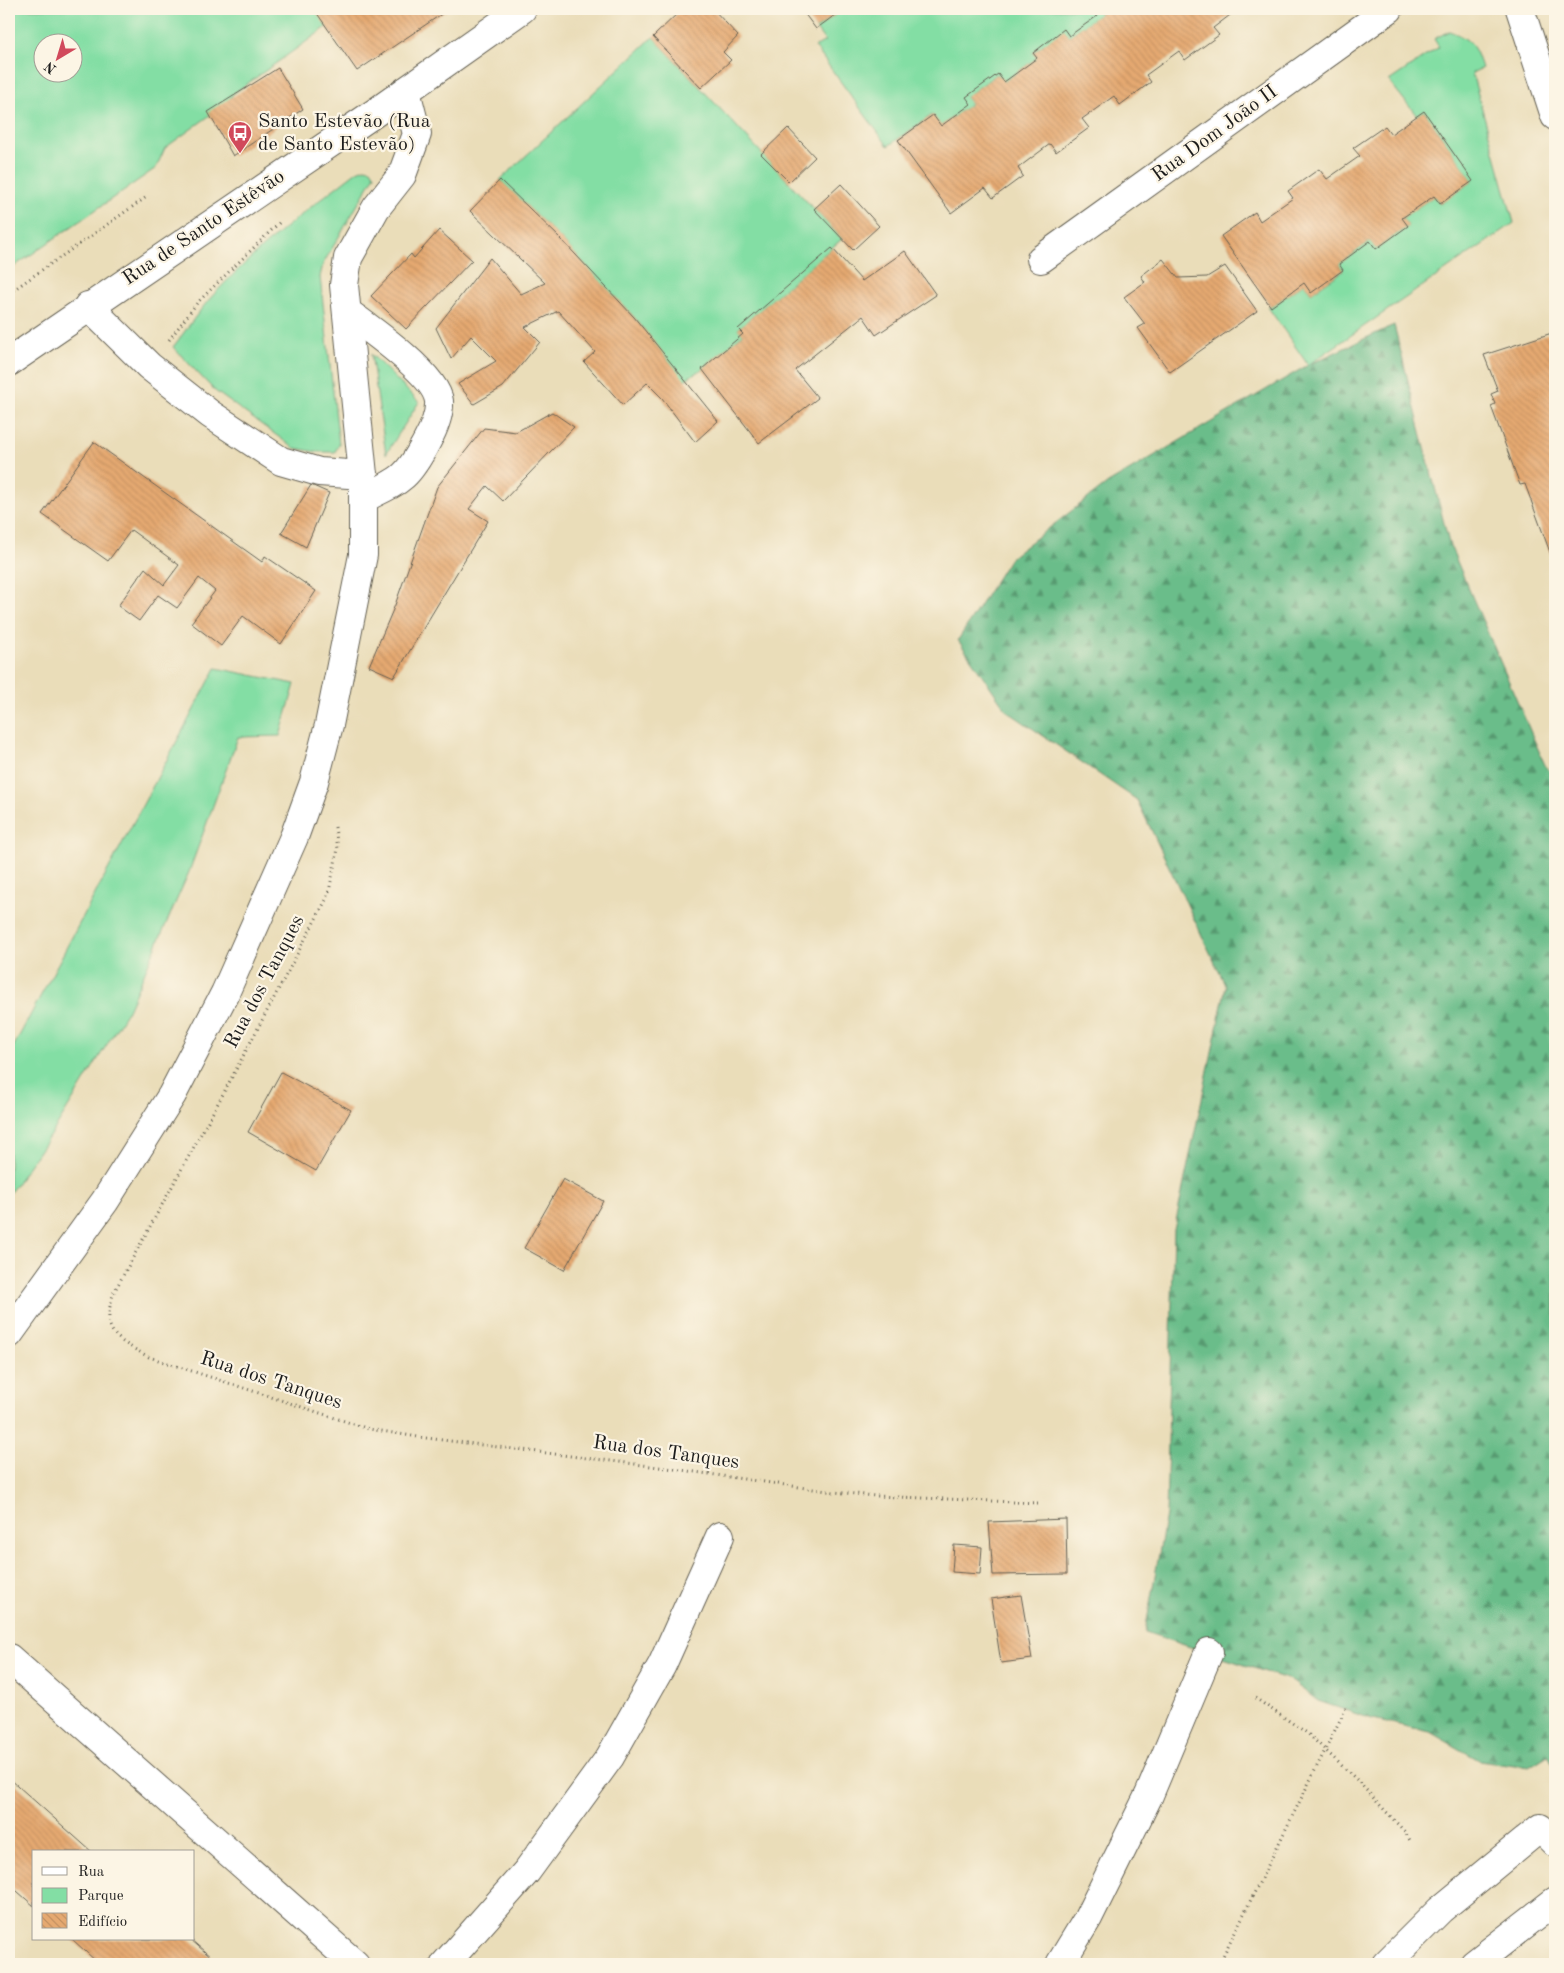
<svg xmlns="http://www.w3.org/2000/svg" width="1564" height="1973" viewBox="0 0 1564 1973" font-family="'Old Standard TT',serif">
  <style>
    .green { fill: #83dea4; stroke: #507d60; fill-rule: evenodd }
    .forest { fill: url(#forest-firs); stroke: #436c53 }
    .building { fill: url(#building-back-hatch) }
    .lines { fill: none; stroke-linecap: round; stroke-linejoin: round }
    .street-casing { stroke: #646053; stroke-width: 30 }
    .secondary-casing { stroke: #646053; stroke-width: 30 }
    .path { stroke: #646053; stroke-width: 3; stroke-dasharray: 1 4; stroke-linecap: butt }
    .street { stroke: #fff; stroke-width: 28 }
    .secondary { stroke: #fff; stroke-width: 28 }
    .labels { text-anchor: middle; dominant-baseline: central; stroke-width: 4.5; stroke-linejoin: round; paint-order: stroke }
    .poi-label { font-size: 20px; fill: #1c1c1c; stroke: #fcf5e5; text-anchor: start }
    .street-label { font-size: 20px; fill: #1c1c1c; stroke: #fcf5e5 }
  </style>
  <defs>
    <pattern id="forest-firs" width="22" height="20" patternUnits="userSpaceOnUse" patternTransform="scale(1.25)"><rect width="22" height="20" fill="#6abd8a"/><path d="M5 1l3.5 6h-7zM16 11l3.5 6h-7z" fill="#569970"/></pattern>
    <pattern id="building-back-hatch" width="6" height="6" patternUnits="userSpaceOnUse" patternTransform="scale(1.25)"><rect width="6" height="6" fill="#e5a971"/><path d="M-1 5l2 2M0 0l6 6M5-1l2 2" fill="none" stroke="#c49161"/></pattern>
  </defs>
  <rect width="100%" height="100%" fill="#fcf5e5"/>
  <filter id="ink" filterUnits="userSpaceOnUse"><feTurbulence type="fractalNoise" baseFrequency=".02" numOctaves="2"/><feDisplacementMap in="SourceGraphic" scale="10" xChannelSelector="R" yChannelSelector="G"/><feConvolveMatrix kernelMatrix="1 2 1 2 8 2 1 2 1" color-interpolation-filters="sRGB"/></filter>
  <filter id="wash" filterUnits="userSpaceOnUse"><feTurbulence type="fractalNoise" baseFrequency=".0096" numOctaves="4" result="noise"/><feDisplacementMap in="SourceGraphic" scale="20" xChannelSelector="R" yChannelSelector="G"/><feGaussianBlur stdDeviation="1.12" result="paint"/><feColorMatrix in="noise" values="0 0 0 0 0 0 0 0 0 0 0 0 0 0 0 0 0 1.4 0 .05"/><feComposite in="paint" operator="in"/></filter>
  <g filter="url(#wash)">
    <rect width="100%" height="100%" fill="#eaddb9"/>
    <g class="green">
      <path d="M9 9H352L233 94 227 103 165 148 156 168 9 270ZM42 42H72V72H42Z"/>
      <polygon points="843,9 1096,9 1100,14 1069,36 1064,30 1033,52 1037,58 1004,82 997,74 966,97 971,104 941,126 932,115 888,146 815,47 825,41 816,29"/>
      <path d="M1449 31C1471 39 1475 46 1482 68L1472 73 1514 223 1308 365 1268 307H1271L1304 283 1311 293 1343 271 1339 264 1370 241 1376 249 1408 226 1402 218 1434 196 1440 204 1473 181 1424 111 1417 116 1389 81 1439 47 1434 39Z"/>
      <polygon points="653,37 842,239 738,329 743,334 702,369 684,380 634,317 561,239 500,180"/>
      <path d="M364 168 371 169 375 175 323 264 320 277 339 444 335 452H317L294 448 215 391 173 347C187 329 200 309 215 293 258 247 308 209 357 171Z"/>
      <polygon points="371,354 419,402 386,454"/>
      <polygon points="216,668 295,684 280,736 238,737 189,872 128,1010 58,1124 9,1194 9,1055"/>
    </g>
    <polygon class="forest" points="1394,325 1449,543 1545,765 1555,777 1555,1768 1548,1755 1529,1767 1479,1760 1430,1732 1369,1718 1318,1701 1290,1680 1145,1632 1166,1514 1174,1230 1226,986 1137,800 1007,711 958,640 1010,558 1108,483 1308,365"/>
    <g id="blocks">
      <g class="building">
        <polygon points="314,9 449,9 357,71"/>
        <polygon points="682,9 713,9 738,36 723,52 731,60 701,88 653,37"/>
        <polygon points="801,9 843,9 816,29"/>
        <polygon points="1096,9 1238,9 1213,28 1219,35 1185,60 1179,51 1146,75 1151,82 1120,105 1114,96 1082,119 1089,128 1056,152 1050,144 1018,168 1023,176 993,198 985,188 951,213 898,140 933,115 941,126 971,104 966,97 998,74 1004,82 1037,58 1033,53 1064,29 1069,36 1100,14"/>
        <polygon points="278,68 303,109 233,156 208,112"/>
        <polygon points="1424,111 1473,181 1440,204 1434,196 1402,218 1408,226 1376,249 1370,241 1339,264 1343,270 1311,293 1304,283 1271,307 1221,236 1255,212 1260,221 1293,198 1288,191 1319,169 1327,179 1360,156 1353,148 1385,126 1391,134"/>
        <polygon points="788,128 815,157 789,182 761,154"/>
        <polygon points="500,180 561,239 634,317 718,421 695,442 662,398 647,383 623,405 584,362 595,352 558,311 525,327 540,342 503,387 474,404 458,384 496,361 471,336 451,359 436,328 490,258 521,294 545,283 470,211"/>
        <polygon points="841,184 879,226 853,250 814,209"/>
        <polygon points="439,230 472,260 406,329 371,296 411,254 414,258"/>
        <polygon points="832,248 862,281 905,251 936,295 876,335 863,316 795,370 818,398 759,443 702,369 743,334 738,329"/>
        <polygon points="1163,259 1178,278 1207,277 1225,266 1257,311 1170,372 1138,328 1145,324 1124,297 1145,282 1141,276"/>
        <polygon points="1555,332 1555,566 1525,484 1520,485 1491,406 1495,404 1491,394 1498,391 1484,355"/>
        <polygon points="552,412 574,427 503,501 487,486 469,509 488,521 394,677 369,666 395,605 437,487 484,428 516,432"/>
        <polygon points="94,442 262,562 265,556 316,591 281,644 243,616 221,646 191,623 215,591 199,578 177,608 158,595 139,621 118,606 145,568 164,585 179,565 131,530 108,561 42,514"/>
        <polygon points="311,485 329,493 306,547 281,533"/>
        <polygon points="281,1072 351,1110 316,1171 248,1132"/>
        <polygon points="563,1179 603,1201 564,1270 524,1248"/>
        <polygon points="1066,1519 1067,1574 993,1575 989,1522"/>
        <polygon points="954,1545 982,1547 980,1574 952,1572"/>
        <polygon points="1021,1595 1032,1659 1001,1663 991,1599"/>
        <polygon points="9,1778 92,1852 34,1852 34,1906 9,1884"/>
        <polygon points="72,1939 190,1939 219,1964 99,1964"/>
      </g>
    </g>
  </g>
  <g filter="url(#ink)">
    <use href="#blocks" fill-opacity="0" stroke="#646053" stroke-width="1"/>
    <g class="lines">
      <g class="street-casing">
        <g id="street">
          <polyline points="1520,9 1555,116"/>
          <polyline points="1041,259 1389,9"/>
          <polyline points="88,306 149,366 210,414 281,461 319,472 363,475 344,285 348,258 376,208 402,175 417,134 406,91"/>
          <path d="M347 312C369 328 436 375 439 401 440 415 433 430 427 441 407 479 401 480 364 498"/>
          <polyline points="9,1334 105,1201 172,1095 225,993 294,837 314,782 329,725 363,555 363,475"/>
          <polyline points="9,1658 355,1964"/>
          <polyline points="445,1964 527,1871 610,1757 662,1665 720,1536"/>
          <polyline points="1060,1964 1088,1918 1149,1795 1209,1652"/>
          <polyline points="1386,1964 1440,1910 1540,1828 1555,1843"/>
          <polyline points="1474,1964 1555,1901"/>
        </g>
      </g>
      <g class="secondary-casing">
        <polyline id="secondary" points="9,362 376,112 522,9"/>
      </g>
      <g class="path">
        <polyline points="9,293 148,196"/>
        <polyline points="169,340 197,303 281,221"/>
        <path d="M335 827 338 849 328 896 223 1094 114 1292C100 1333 116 1339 149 1357L369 1429 418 1437 667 1468 834 1492 876 1496 1038 1503"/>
        <polyline points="1255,1698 1307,1733 1355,1778 1405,1832 1411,1842"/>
        <polyline points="1219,1964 1346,1708"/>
      </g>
      <use href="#street" class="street"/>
      <use href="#secondary" class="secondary"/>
    </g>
  </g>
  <defs>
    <g id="bus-pin" transform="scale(1.25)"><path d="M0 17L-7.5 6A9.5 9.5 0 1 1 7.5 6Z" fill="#d1495b" stroke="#fcf5e5"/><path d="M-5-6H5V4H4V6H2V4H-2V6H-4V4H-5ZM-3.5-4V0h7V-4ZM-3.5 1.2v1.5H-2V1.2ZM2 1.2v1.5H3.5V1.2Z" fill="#fff"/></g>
  </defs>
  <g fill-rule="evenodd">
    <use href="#bus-pin" x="240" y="133"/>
  </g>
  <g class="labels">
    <g class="poi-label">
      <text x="258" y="122">Santo Estevão (Rua<tspan x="258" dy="23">de Santo Estevão)</tspan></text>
    </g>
    <g class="street-label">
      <text transform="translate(1215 134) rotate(-36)">Rua Dom João II</text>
      <text transform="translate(204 228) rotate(-34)">Rua de Santo Estêvão</text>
      <text transform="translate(265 982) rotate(-62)">Rua dos Tanques</text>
      <text transform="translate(271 1381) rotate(18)">Rua dos Tanques</text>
      <text transform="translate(666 1453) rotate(8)">Rua dos Tanques</text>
    </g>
  </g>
  <rect width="1564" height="1973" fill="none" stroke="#fcf5e5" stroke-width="30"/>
  <rect x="32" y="1850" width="162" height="90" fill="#fcf5e5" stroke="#a29e95"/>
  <rect x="42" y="1867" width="25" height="8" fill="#ffffff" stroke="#a29e95"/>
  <text x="78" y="1876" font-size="15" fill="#1c1c1c">Rua</text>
  <rect x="42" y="1888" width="25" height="15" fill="#83dea4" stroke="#a29e95"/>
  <text x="78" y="1900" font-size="15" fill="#1c1c1c">Parque</text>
  <rect x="42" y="1913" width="25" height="15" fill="url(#building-back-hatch)" stroke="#a29e95"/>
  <text x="78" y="1926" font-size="15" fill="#1c1c1c">Edifício</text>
  <g transform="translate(58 58) rotate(218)"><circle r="24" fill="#fcf5e5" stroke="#a29e95"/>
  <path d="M0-4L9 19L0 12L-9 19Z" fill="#d1495b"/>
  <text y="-8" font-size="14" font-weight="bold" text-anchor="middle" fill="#1c1c1c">N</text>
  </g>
</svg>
